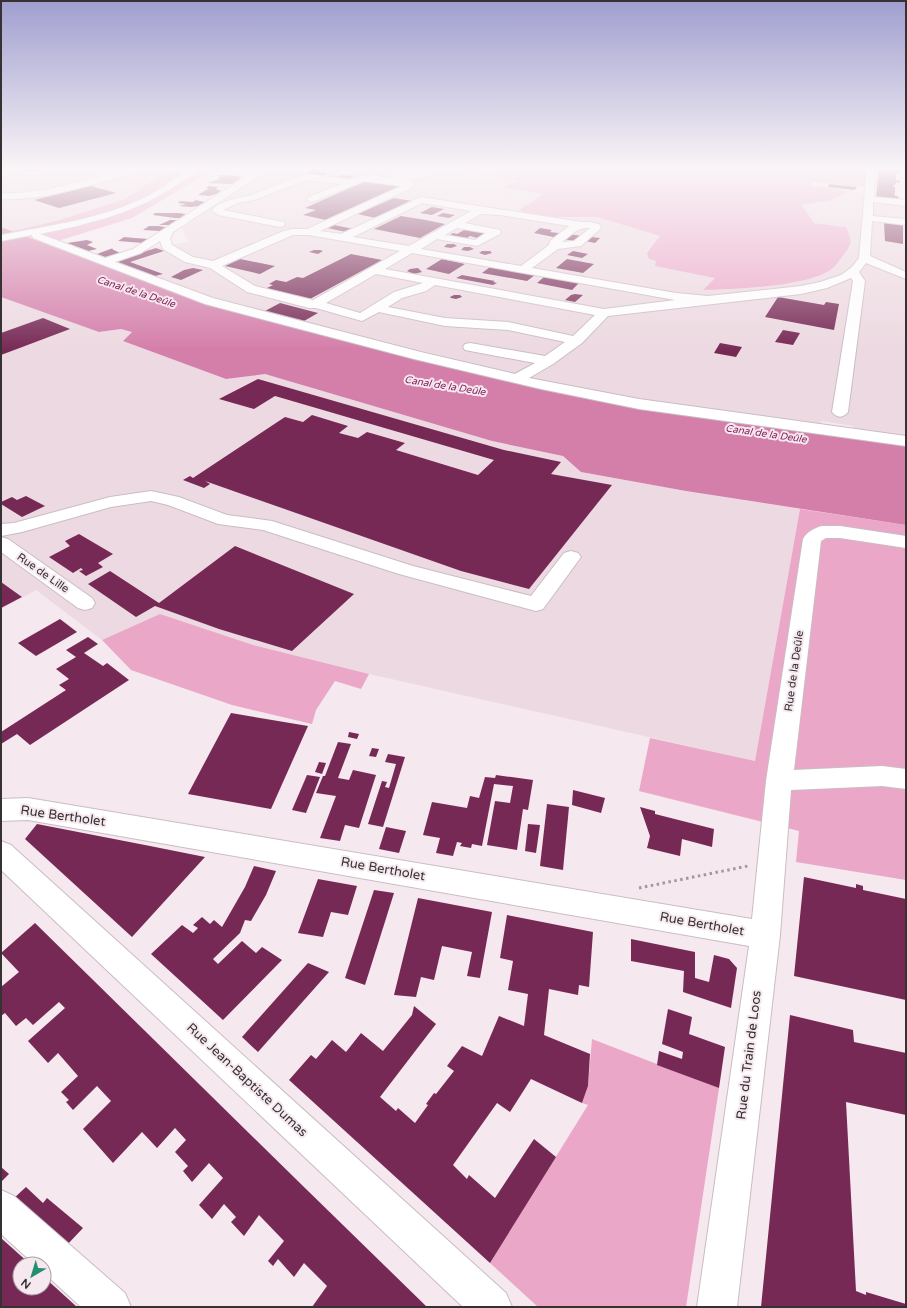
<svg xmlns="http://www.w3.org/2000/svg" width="907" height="1308" viewBox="0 0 907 1308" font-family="'Varela Round',sans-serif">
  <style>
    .built { fill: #edd9e1 }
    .green { fill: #eba7c8 }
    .water { fill: #d47eaa }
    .building { fill: #772955 }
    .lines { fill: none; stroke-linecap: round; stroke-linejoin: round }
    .minor-casing { stroke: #c9bdc3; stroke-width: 2 }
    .path { stroke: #a2999d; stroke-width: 3; stroke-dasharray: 2.5 3.5; stroke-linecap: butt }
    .minor { fill: #fff; fill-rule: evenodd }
    .labels { text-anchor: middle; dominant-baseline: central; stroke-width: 4; stroke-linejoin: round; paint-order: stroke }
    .far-water-label { font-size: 10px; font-style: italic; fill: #86205d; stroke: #f5e8ee }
    .street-label { font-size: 11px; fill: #363133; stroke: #f5e8ee }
    .near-street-label { font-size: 13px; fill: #363133; stroke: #f5e8ee }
  </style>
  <rect width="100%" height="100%" fill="#f5e8ee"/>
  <g class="built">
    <polygon points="1,167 187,167 143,188 125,199 60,220 13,231 1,227"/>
    <polygon points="315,167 460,167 457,169 519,180 503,189 544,194 519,210 540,217 597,217 660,236 715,278 703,290 842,256 850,248 846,227 814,223 802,205 832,200 848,191 872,195 871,200 906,204 906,437 853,430 853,426 822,421 817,425 675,405 599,392 523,376 220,300 111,261 155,247 189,242 182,228 269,170 304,174"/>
    <polygon points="1,297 99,332 121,329 132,332 123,341 226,379 265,374 492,441 563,456 581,472 686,491 800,509 755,761 369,674 253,645 160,614 102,640 36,590 1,609"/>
  </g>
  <g class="green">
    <polygon points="187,167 218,167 132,218 48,244 13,231 60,220 125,199 172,168 183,170"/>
    <path d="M460 167H861L866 168 867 187 814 182 810 185 848 191 832 200 802 205 814 223 846 227C853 243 852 244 842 257 839 260 837 264 834 267 813 287 732 289 703 290L715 278 655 266 656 261 649 259 647 253 660 236 597 217H540L519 210 544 194 502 188 518 180 456 169Z"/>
    <polygon points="800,509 906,525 906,880 796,862 799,831 639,791 650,738 755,761"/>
    <polygon points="160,614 253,645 369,674 361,689 335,681 316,710 312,724 232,705 131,670 102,640"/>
    <polygon points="592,1039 719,1088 686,1307 538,1307 490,1263 588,1105 582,1103 588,1086"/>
  </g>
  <polygon class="water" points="1,227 206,304 539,387 906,445 906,525 686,491 581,472 563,456 492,441 265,374 226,379 123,341 132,332 121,329 99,332 1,297"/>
  <g class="building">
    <polygon points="34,167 43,170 30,172 21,169"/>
    <polygon points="112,167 119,167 123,168 112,171 102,168"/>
    <polygon points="879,167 896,168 896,170 900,171 900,173 896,173 896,180 900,181 900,183 896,182 895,185 893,185 894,187 895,187 895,193 893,193 895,194 895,196 898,196 899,201 876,198"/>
    <polygon points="314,168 324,169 318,172 328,173 323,176 304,174"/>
    <polygon points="220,175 239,176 238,177 242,177 232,184 208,183 219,179 218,179 220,178 218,178 220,176 217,176"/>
    <polygon points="341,175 353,176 349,179 336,177"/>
    <polygon points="368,180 402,185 326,220 303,215 316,210 305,208"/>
    <polygon points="829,184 857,187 856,189 853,190 828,187"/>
    <polygon points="91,186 116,193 59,208 34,200"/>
    <polygon points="208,186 218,187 216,189 221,191 216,194 209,196 198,195 209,188 206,188"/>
    <polygon points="394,198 412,201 376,218 357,214"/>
    <polygon points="196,200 205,202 198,206 191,207 179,206 186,204 178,203 180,201 193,202"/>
    <polygon points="432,207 444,209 432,215 420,213"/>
    <polygon points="155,213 179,213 186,214 180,218 175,218 153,215"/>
    <polygon points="443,213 455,215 449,218 437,216"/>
    <polygon points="401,216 426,220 445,224 420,238 374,229"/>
    <polygon points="170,220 177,220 169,225 159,225"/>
    <polygon points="882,221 903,224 903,244 885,241 884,223 882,223"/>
    <polygon points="334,225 354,229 346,232 327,228"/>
    <polygon points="149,226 158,226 166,227 160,231 143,230"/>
    <polygon points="540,228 552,230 550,232 600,238 595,243 580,240 578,242 534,233"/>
    <polygon points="466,229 486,232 477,238 470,236 466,239 449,236 453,233 457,234"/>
    <polygon points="124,237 135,238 149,239 143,243 118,241"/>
    <polygon points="87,240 93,242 87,245 97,249 88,251 67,243"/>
    <polygon points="447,244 454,244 457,246 451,248 444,247"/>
    <polygon points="464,247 470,247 474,249 468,251 461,250"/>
    <polygon points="113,248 112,249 122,254 108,258 97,254"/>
    <polygon points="156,248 164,251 130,262 163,274 155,276 115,261"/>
    <polygon points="314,250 320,250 323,251 318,254 309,252"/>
    <polygon points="482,251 490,251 492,253 485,255 479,253"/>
    <polygon points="573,251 588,254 582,258 567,255"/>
    <polygon points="351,254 382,260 310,299 265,289 273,285 269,284 276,280 286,282 297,277 303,278"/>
    <polygon points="240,259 275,266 260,274 225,266"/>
    <polygon points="442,259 465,264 449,274 426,269"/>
    <polygon points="567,259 594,264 583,273 556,268"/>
    <polygon points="490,267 535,275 527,281 482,273"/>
    <polygon points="193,268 203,270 181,280 171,277 184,270"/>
    <polygon points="418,268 422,272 414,274 407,271 410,269"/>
    <polygon points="462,275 495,281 493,282 497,283 493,285 456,278"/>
    <polygon points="544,277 579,283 572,290 537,283"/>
    <polygon points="575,294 583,295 575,302 565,300 571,295"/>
    <polygon points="454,295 460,295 462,297 456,299 451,298 450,297"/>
    <polygon points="778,297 824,305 826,302 839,304 834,330 765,317"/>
    <polygon points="280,303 318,313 304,321 265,311"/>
    <polygon points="43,318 70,329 1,355 1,333"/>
    <polygon points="783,330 800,333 793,345 775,342"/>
    <polygon points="720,343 742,347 736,357 714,353"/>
    <polygon points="258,379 504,450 561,462 551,474 612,485 529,589 461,571 205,481 210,484 204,488 183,480 190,476 193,478 285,417 303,422 312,415 348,426 339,433 358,438 367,432 405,443 396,450 478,475 494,460 275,396 254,409 219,399"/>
    <polygon points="26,496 45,506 22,517 1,504 1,502 12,497 17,500"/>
    <polygon points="79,534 113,554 98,563 103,567 86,576 79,571 83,570 81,568 73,573 49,557 70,546 65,541"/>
    <polygon points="235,546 354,594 292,651 219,629 155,606 136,617 88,584 110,571 159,603"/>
    <polygon points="1,582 22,597 1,608"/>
    <polygon points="60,619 77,632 36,656 18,643"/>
    <polygon points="88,637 98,644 84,653 103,666 107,663 129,680 30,745 17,734 1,744 1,732 66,690 59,685 69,679 56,669 76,657 66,650"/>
    <polygon points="231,713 308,726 271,809 188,794"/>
    <polygon points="349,732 359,734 357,739 348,737"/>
    <polygon points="338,742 351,744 338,778 349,780 353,770 376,775 359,828 345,825 340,841 320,838 336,796 316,793 323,776 325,776"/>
    <polygon points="372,748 379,749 376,757 369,756"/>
    <polygon points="388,754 405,757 383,827 368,824 382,781 387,782 385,787 389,788 396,764 385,762"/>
    <polygon points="319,762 326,763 322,774 315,772"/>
    <polygon points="307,775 320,777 306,813 292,810"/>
    <polygon points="496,775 533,780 528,810 523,809 517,850 487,845 495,801 510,803 513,786 494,784 482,846 472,844 471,848 460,846 462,843 457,842 453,856 436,853 440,838 423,835 432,802 467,808 470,796 479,798 485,777 495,778"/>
    <polygon points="573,790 605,798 601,813 572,805"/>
    <polygon points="547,804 569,807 563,870 540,866"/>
    <polygon points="640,807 655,811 655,814 714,829 712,847 682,839 680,856 647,848 650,836"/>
    <polygon points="37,824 150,846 205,857 132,937 25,839"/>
    <polygon points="528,824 540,825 536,853 525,851"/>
    <polygon points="386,827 406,831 399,853 379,849"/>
    <polygon points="254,866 276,871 266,895 251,921 245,920 240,933 213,959 218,964 242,941 256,953 262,947 282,960 223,1020 151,954 182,925 193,933 198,928 193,925 202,917 210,924 214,920 222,927 245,887"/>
    <polygon points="804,877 856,888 856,884 863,886 863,890 906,899 906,1000 794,976"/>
    <polygon points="318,879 357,886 348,915 331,912 323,937 298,933"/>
    <polygon points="374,890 394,893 365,985 345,978"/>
    <polygon points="418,898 492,912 480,978 467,976 472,952 442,946 434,980 421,977 416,997 394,995"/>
    <polygon points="507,915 593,932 589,987 579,985 578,995 549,989 544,1035 590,1054 588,1086 582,1103 531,1079 510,1112 497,1103 453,1165 467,1179 469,1175 495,1198 534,1139 556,1157 490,1263 289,1080 311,1055 316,1059 332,1040 346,1052 361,1033 383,1051 412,1015 414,1006 436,1024 380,1097 396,1111 398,1108 415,1123 428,1105 426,1104 434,1093 436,1094 454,1071 447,1066 462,1046 482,1056 499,1016 524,1026 528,994 508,990 513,961 500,958"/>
    <polygon points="35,923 305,1188 427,1307 312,1307 327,1286 304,1263 294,1277 278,1259 273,1266 268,1261 284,1241 259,1215 244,1236 231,1222 236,1217 224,1204 212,1219 199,1205 223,1178 209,1163 192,1182 183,1171 188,1166 175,1152 186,1140 175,1128 157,1148 142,1132 113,1163 83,1129 111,1101 97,1086 73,1110 66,1102 69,1100 61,1092 78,1076 58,1053 48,1063 28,1041 65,1008 59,1002 33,1025 26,1018 16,1026 5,1013 1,1016 1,987 19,972 1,953"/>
    <polygon points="631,939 695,952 695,978 709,982 714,955 729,959 737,968 731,1008 683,992 684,971 631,961"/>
    <polygon points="308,963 329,972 258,1052 242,1037"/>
    <polygon points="668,1009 692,1017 689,1034 725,1047 719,1088 657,1065 659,1051 682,1059 683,1052 662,1044"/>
    <polygon points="790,1015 853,1030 854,1042 906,1053 906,1115 846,1102 856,1291 866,1295 866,1292 906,1304 906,1307 761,1307"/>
    <polygon points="1,1167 9,1174 1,1182"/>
    <polygon points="26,1187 43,1203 47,1198 83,1228 66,1246 13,1199"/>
    <polygon points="1,1238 30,1264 20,1264 20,1288 44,1288 44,1277 77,1307 1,1307"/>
  </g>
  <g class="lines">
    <g class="minor-casing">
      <g id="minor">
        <polygon points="1,167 13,167 1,172"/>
        <path d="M134 167H149C142 173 129 174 120 177 81 187 42 201 1 199V193C36 195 69 184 103 176L94 171 98 168 112 173Z"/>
        <path d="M191 167H201C196 173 188 178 181 182 139 212 90 224 40 234L105 258 133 249 253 172 258 167H267L259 176 173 232 170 238 172 245 193 257 213 261 281 232 292 229H307L402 186 364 181 312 202 309 201 307 199 309 197 341 184 306 180 254 200 238 203 223 210 284 222 285 224 284 226 280 227 218 215 212 210 217 205 233 199 249 196 305 174 351 180 363 175H372L409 181 414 184 411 188 320 231 341 234 421 197 581 222H589L599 224 601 228 581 246 558 249 532 268 676 293 708 296 801 286 820 282 841 275 852 267 859 258 867 167H875L874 197 906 200V206L873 202V216L906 219V225L872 221 870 256 906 272V279L866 263 859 272 865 281 848 412 845 415 840 417 835 415 832 412 853 281 851 278 827 288 801 294 608 316 582 343 553 364 529 378 639 399 906 436V446L639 409 541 389 414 359 205 304 33 238 32 235 1 241V235C50 225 103 219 148 196 163 188 177 177 191 167ZM422 203 471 211 409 246 353 237ZM481 214 500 215 569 226 550 241 549 245 521 266 421 249 437 239 477 246 500 234 501 232 500 230 465 223ZM457 228 486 233 475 240 445 235ZM584 228H590L574 241 562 242 576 231ZM293 235H309L400 251 313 300 255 286 222 266ZM160 241 163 249 185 262 210 268 247 292 309 308H316L362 321 379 312 445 326 508 330 565 342 545 356 470 343 465 344 463 347 465 350 470 351 535 363 515 374 421 352 213 298 115 262 141 253ZM412 253 675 300 604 309 385 269ZM376 274 423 283 394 292 360 313 326 303ZM435 285 595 315 573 336 508 322 445 318 388 307 402 298 426 291Z"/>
        <path d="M429 167H441C430 177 401 186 389 175L393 172 412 175Z"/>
        <polygon points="151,491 179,497 227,515 272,521 413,566 531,596 564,553 571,551 578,553 581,557 543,609 536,611 399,574 263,530 218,524 168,505 151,501 111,507 22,532 1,536 1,524 14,523 110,497"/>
        <path d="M822 526H840L906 536V548L840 538H826L821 541 794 770 882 766 906 769V789L882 786 791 790 780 935 737 1307H697L749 946 28 820 1 821V799L28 798 752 919 766 781 803 539C807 532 814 528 822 526Z"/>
        <polygon points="1,537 8,539 92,598 95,603 92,608 85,610 78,608 1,552"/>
        <polygon points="1,841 11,845 506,1293 512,1307 463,1307 1,870"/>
        <polygon points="1,1190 14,1196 125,1293 131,1307 81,1307 44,1273 44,1264 34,1264 1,1234"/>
      </g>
    </g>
    <polyline class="path" points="639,888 748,866"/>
    <use href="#minor" class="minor"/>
  </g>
  <linearGradient id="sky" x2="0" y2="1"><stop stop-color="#a09ecf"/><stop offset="0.48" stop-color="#faf5f7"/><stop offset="1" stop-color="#faf5f7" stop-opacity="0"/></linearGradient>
  <rect width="907" height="351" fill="url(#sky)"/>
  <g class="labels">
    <g class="far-water-label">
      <text transform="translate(136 292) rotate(18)">Canal de la Deûle</text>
      <text transform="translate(445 386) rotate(9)">Canal de la Deûle</text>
      <text transform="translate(766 434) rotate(8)">Canal de la Deûle</text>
    </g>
    <g class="street-label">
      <text transform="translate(43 573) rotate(35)">Rue de Lille</text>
      <text transform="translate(794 671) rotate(-82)">Rue de la Deûle</text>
    </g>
    <g class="near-street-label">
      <text transform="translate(63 816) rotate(8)">Rue Bertholet</text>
      <text transform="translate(383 869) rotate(10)">Rue Bertholet</text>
      <text transform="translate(702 924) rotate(10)">Rue Bertholet</text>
      <text transform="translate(749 1055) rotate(-83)">Rue du Train de Loos</text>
      <text transform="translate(247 1080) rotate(43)">Rue Jean-Baptiste Dumas</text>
    </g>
  </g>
  <rect width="907" height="1308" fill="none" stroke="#363133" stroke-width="4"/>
  <g transform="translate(32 1276) rotate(218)"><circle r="19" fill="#f5e8ee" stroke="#a99fa3"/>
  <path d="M0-3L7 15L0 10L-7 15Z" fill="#218f70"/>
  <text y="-6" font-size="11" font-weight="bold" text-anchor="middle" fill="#363133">N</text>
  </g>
</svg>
